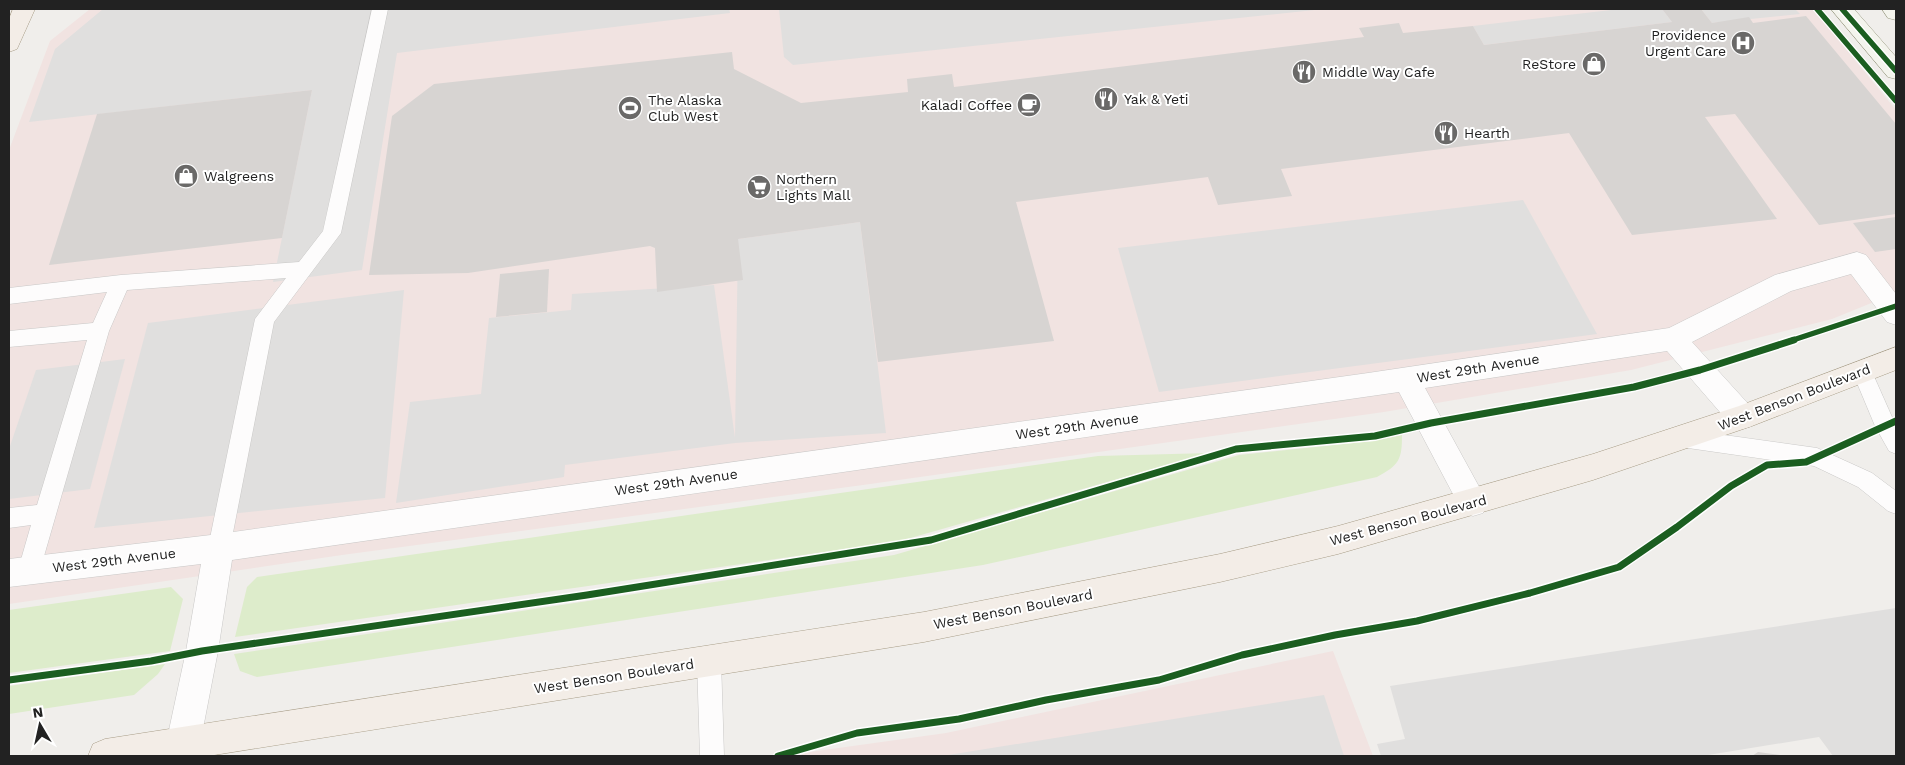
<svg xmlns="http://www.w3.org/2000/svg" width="1905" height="765" viewBox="0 0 1905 765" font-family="'Work Sans',sans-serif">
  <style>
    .commercial { fill: #f1e3e1 }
    .grass { fill: #ddeccb }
    .parking { fill: #e0dfde }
    .building { fill: #d7d4d2 }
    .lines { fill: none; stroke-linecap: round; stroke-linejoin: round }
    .lane-casing { stroke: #c9c8c7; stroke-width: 1 }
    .street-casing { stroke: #c9c8c7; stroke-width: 1 }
    .secondary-casing { stroke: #999a82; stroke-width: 1 }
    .primary-casing { stroke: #a79c86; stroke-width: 1 }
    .lane { fill: #fdfcfc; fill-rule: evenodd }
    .street { fill: #fdfcfc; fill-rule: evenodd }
    .secondary { fill: #f4f4ed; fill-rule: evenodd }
    .primary { fill: #f3ede7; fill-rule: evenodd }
    .cycleway-far1-casing { stroke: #fff; stroke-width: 8 }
    .cycleway-casing { stroke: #fff; stroke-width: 10 }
    .cycleway-far1 { stroke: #1b5e20; stroke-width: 5.5 }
    .cycleway { stroke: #1b5e20; stroke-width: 7 }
    .labels { text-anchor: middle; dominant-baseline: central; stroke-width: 4; stroke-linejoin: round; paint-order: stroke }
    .poi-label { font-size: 14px; fill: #222; stroke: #fff; text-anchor: start }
    .street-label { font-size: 14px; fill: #222; stroke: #fff }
  </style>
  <rect width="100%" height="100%" fill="#f0eeeb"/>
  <g class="commercial">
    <polygon points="90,9 1813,9 1896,110 1896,293 1832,319 1631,370 1384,412 863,485 342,555 9,604 9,150 50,41"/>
    <polygon points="1333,651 1373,756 781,756 946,733"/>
  </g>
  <g class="grass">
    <path d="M1402 435C1402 460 1399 465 1377 477L983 565 257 677 240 671 234 654 894 555 1239 455 1373 441Z"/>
    <polygon points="1209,453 900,541 235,637 247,587 257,577 1098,456"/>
    <polygon points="171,587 183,599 170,651 9,673 9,610"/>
    <polygon points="165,664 158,674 134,695 9,714 9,686"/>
  </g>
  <g class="parking">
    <polygon points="103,9 729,9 730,13 397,53 362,270 273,282 312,90 29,122 55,49"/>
    <polygon points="779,9 1324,9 793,65 784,57"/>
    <polygon points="1620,9 1662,9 1672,22 1484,45 1473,26"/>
    <polygon points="1701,9 1795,9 1800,14 1712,23"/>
    <polygon points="1523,200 1597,334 1159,392 1118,248"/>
    <polygon points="860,222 886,433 735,443 565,465 564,477 396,503 410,402 481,394 489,318 571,310 572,294 714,285 735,438 738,239"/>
    <polygon points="404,290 385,498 94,528 148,323"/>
    <polygon points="125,359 90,489 9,499 9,449 36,370"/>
    <polygon points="1896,608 1896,756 1833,756 1819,737 1702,756 1381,756 1377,744 1405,739 1390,686"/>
    <polygon points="1324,695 1344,756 942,756"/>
  </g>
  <g class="building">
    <polygon points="1662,9 1701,9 1712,23 1749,17 1753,23 1806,16 1896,124 1896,214 1819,225 1735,114 1705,117 1777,219 1632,235 1569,133 1281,169 1292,196 1218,205 1208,177 1016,202 1054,341 878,362 860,222 738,239 743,280 657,292 655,248 650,246 468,273 369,275 392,116 434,84 732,52 734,69 801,103 908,92 907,79 952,74 954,87 1364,37 1359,28 1399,23 1403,33 1473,26 1484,45 1672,22"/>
    <polygon points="312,90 282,238 49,265 97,114"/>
    <polygon points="1896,217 1896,249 1875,252 1853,223"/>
    <polygon points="549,269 547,312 496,317 500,274"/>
    <polygon points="1758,752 1780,755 1780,756 1752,756"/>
  </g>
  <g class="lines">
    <g class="lane-casing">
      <g id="lane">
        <polygon points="372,9 388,9 341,233 274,322 230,548 227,555 219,558 211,555 208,548 255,319 286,278 127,290 109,331 40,570 37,577 29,580 21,577 18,570 31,525 9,528 9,508 37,505 87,340 9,347 9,331 93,323 107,292 9,304 9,288 121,275 299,262 323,231"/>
        <polygon points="1862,363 1869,365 1896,426 1896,454 1889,451 1875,426 1852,371 1855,365"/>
        <polygon points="1681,429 1817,448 1872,473 1896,491 1896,514 1888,511 1858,487 1814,466 1681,447 1674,444 1671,438 1674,432"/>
        <polygon points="709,650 717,653 721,661 724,756 700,756 697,661 701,653"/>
      </g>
    </g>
    <g class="street-casing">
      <polygon id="street" points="1857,252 1866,255 1896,294 1896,325 1887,322 1851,274 1791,291 1692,342 1752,408 1756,417 1752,426 1742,429 1732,426 1667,351 1425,388 1488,503 1483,513 1473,516 1463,513 1399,392 232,560 218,651 200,744 193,756 171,756 166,744 186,651 201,564 9,587 9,559 219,534 1368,373 1669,328 1775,275"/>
    </g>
    <g class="secondary-casing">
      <g id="secondary">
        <polygon points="1831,9 1854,9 1896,57 1896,79 1888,77"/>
        <polygon points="1882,9 1896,9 1896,20 1888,18"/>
      </g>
    </g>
    <g class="primary-casing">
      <g id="primary">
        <polygon points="13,9 35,9 17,49 9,52 9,19"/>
        <polygon points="1896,347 1896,370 1752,426 1593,480 1338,554 1220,582 924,642 208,756 88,756 93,744 105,739 924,612 1220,554 1338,526 1593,454 1739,406"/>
      </g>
    </g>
    <use href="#lane" class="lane"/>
    <use href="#street" class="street"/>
    <use href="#secondary" class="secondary"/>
    <use href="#primary" class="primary"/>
    <g class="cycleway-far1-casing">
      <g id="cycleway-far1">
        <polyline points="1817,9 1896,101"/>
        <polyline points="1842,9 1896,71"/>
        <polyline points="1790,341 1896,306"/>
      </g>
    </g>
    <g class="cycleway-casing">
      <g id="cycleway">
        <polyline points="9,680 151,661 202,651 587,595 931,540 1236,449 1375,436 1431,423 1634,387 1700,370 1794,340"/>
        <polyline points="778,756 857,733 959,719 1046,700 1159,680 1242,655 1335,635 1417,621 1530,593 1619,567 1677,527 1731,486 1767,465 1806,462 1896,421"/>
      </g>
    </g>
    <use href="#cycleway-far1" class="cycleway-far1"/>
    <use href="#cycleway" class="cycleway"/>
  </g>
  <defs>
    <g id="hospital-disc" transform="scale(1.25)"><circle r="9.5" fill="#6a6968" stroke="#fff"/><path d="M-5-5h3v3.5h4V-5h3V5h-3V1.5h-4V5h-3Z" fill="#fff"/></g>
    <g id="shop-disc" transform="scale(1.25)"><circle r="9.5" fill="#6a6968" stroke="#fff"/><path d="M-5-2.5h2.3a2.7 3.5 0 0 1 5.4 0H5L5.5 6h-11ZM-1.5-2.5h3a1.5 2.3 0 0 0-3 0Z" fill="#fff"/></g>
    <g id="restaurant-disc" transform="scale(1.25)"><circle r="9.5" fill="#6a6968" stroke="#fff"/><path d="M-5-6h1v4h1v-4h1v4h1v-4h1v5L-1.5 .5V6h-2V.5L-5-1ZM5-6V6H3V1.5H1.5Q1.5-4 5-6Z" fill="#fff"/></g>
    <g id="cafe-disc" transform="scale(1.25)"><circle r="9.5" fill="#6a6968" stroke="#fff"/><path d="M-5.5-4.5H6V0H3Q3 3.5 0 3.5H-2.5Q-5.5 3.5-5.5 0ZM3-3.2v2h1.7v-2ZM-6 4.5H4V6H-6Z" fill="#fff"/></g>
    <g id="stadium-disc" transform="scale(1.25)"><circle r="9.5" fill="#6a6968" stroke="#fff"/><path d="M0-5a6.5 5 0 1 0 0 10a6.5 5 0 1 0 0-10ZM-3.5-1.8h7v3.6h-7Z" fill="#fff"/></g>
    <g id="supermarket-disc" transform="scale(1.25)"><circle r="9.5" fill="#6a6968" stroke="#fff"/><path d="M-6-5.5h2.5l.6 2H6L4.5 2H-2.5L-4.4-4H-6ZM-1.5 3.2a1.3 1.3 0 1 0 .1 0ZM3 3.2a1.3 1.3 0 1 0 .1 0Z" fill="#fff"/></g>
  </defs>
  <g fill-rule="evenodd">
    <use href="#hospital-disc" x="1743" y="43"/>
    <use href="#shop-disc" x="1594" y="64"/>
    <use href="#restaurant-disc" x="1304" y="72"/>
    <use href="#restaurant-disc" x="1106" y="99"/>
    <use href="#cafe-disc" x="1029" y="105"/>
    <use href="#stadium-disc" x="630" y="108"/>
    <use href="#restaurant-disc" x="1446" y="133"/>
    <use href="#shop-disc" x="186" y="176"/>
    <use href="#supermarket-disc" x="759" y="187"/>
  </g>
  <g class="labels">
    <g class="poi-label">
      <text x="1726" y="35" text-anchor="end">Providence<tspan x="1726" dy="16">Urgent Care</tspan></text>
      <text x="1576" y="64" text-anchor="end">ReStore</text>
      <text x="1322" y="72">Middle Way Cafe</text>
      <text x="1124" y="99">Yak &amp; Yeti</text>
      <text x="648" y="100">The Alaska<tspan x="648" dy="16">Club West</tspan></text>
      <text x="1012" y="105" text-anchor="end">Kaladi Coffee</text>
      <text x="1464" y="133">Hearth</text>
      <text x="204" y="176">Walgreens</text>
      <text x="776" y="179">Northern<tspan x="776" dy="16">Lights Mall</tspan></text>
    </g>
    <g class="street-label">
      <text transform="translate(1478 368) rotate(-9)">West 29th Avenue</text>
      <text transform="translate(1794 397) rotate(-21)">West Benson Boulevard</text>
      <text transform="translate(1077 426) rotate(-8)">West 29th Avenue</text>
      <text transform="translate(676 482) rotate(-8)">West 29th Avenue</text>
      <text transform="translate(1408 520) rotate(-15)">West Benson Boulevard</text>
      <text transform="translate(114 560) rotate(-7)">West 29th Avenue</text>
      <text transform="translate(1013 609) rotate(-11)">West Benson Boulevard</text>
      <text transform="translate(614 676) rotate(-9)">West Benson Boulevard</text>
    </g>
  </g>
  <rect width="1905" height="765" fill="none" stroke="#222222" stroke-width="20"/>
  <g transform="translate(40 725) rotate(351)" stroke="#ffffff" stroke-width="4" paint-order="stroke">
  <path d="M0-4L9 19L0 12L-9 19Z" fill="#222222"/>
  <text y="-8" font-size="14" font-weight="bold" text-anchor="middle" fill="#222222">N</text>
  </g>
</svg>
